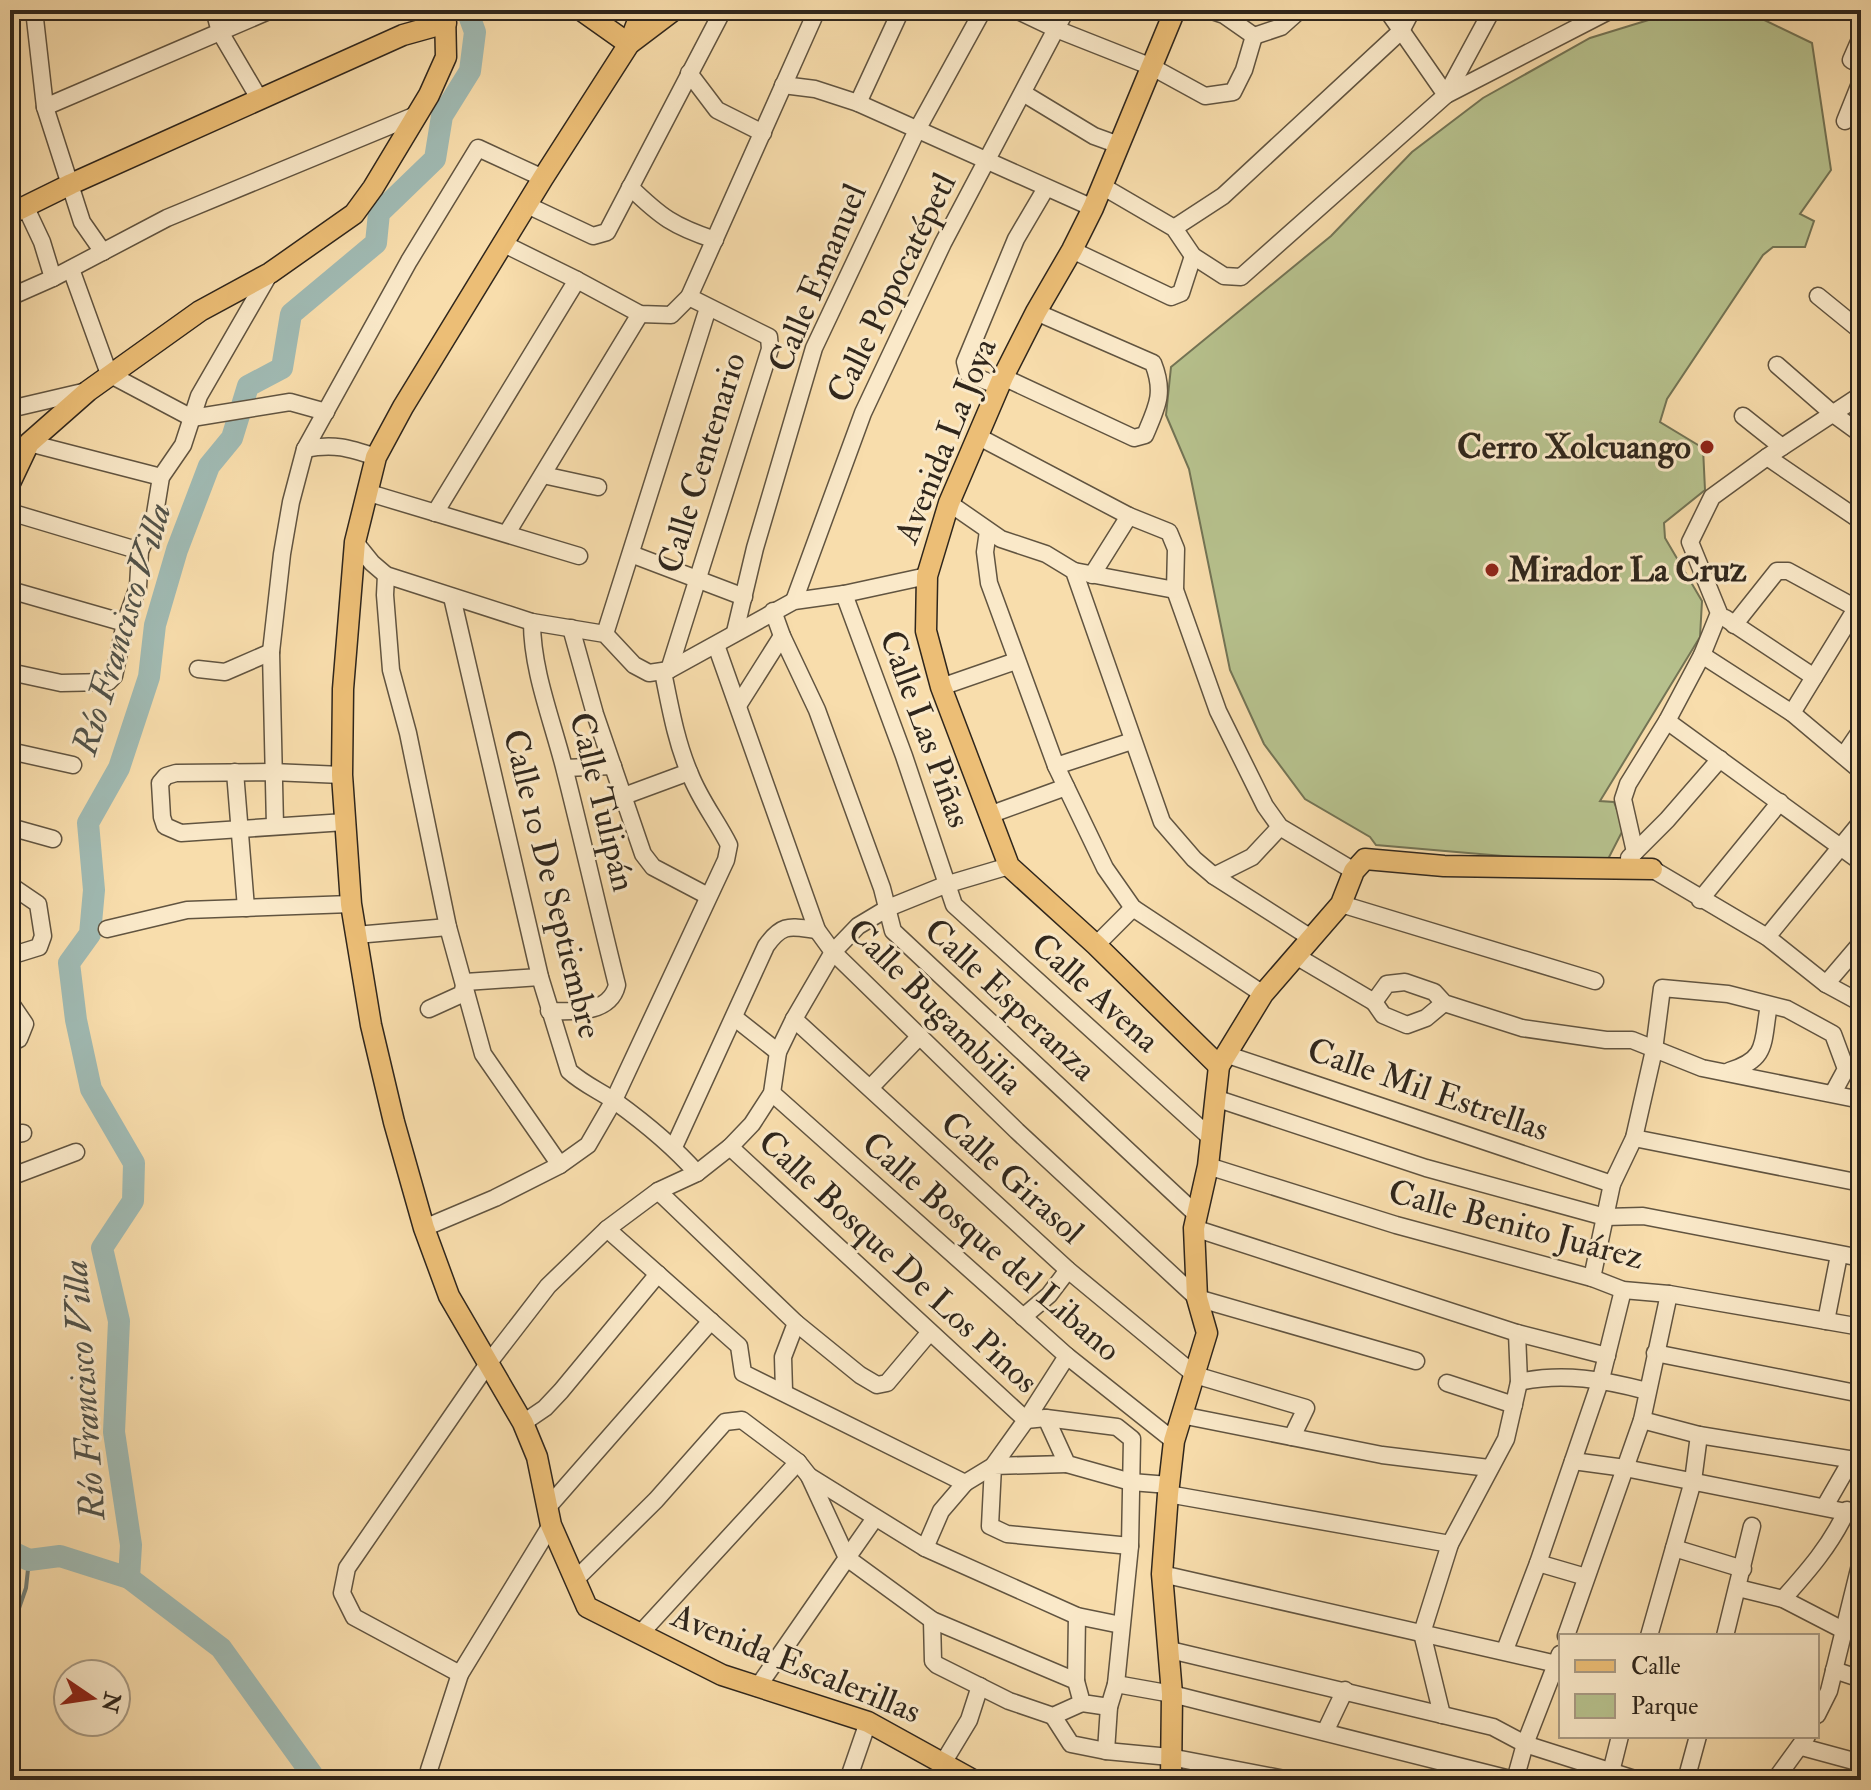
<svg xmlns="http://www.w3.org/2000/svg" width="1871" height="1790" viewBox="0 0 1871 1790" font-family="'IM FELL Double Pica',serif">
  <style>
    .green { fill: #b7c28e; stroke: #737455; stroke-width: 2 }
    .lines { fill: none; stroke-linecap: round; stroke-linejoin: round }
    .stream { stroke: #737f77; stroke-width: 4 }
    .river { stroke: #a0bab3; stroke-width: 22 }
    .minor-casing { stroke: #615440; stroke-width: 19 }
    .major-casing { stroke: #2f261c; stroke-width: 23 }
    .minor { stroke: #fae9c9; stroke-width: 16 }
    .major { stroke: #ecbe76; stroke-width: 20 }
    .poi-dot { fill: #8f2418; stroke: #fae9c9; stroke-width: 3 }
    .labels { text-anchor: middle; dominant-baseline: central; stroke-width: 6; stroke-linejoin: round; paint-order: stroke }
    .street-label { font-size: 34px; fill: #2f261c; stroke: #fae9c9 }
    .poi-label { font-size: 34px; font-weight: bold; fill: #2f261c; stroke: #fae9c9; text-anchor: end }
    .water-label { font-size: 36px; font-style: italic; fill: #515249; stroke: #fae9c9 }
  </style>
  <rect width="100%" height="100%" fill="#f8ddac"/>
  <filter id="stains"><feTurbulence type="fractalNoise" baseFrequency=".0025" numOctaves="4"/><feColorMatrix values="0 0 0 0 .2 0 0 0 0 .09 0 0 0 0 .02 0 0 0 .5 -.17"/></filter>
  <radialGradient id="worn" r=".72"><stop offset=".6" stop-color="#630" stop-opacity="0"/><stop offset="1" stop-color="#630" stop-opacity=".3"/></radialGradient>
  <polygon class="green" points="1681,10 1733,10 1752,14 1812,43 1831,170 1800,214 1814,221 1805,247 1773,247 1763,255 1667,399 1660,422 1703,448 1705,490 1664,523 1665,538 1702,601 1700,637 1600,801 1614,802 1624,828 1605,865 1376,845 1370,837 1305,799 1264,744 1230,670 1189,469 1166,415 1171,367 1331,236 1412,152 1483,98 1590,38"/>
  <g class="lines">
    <polyline class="stream" points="10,1634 26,1588 29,1560"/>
    <g class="river">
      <polyline points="10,1551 29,1560 60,1556 129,1578 221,1648 316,1780"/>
      <polyline points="129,1578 131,1545 114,1432 119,1321 102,1248 133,1201 134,1163 91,1089 76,1020 69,963 90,934 94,890 88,823 119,768 149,677 155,625 177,550 209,466 232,438 248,386 282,368 291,314 376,243 379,213 435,159 442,116 470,71 475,32 467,10"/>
    </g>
    <g class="minor-casing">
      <g id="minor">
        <polyline points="34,10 45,107 82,222 103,252"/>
        <polyline points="214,10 220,32 260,100"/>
        <polyline points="1016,10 1056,29 1152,67 1205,96 1233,92 1244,70 1254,36"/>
        <polyline points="1209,10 1224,15 1254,36"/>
        <polyline points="1387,10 1446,95"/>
        <polyline points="10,17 14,10"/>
        <polyline points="1254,36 1281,27 1300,10"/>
        <polyline points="1861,37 1851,60 1861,65"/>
        <polyline points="689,73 717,110 763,133"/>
        <polyline points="783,85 815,89 858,103 1093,208"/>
        <polyline points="1023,93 1094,136 1119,145"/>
        <polyline points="1446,95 1492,10"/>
        <polyline points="858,103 901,10"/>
        <polyline points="45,107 271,10"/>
        <polyline points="1845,121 1861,81"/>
        <polyline points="1102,186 1174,228 1193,256 1224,276 1241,277 1446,95 1611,10"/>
        <path d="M630 187C661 217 673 226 715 240"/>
        <polyline points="527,205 593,236 607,232 723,10"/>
        <polyline points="26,208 42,242 53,278"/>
        <polyline points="1174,228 1223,196 1401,31 1412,10"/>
        <polyline points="504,244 577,280 640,314 671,315 689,297"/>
        <polyline points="1072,250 1171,297 1181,293 1193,256"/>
        <polyline points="71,269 109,374 192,418 290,402 326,412"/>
        <polyline points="1818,296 1861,331"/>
        <polyline points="10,297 53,278 167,218 416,115"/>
        <polyline points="1777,365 1832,413 1861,434"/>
        <path d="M1003 377 1134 438 1145 435C1157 407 1165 393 1153 363L1036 312"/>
        <polyline points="999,386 968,374 965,362 1016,239 1046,188"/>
        <polyline points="10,409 87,391"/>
        <polyline points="1743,416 1782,447"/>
        <polyline points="979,437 1129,516 1169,532 1176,549 1175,590 1218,711 1265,806 1280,827 1354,871"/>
        <polyline points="29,443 161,477"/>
        <path d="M305 449C334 443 349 448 376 457"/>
        <polyline points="1767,457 1861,521"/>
        <polyline points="543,475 598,487"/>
        <polyline points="366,492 579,556"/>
        <polyline points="949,503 1001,539 1046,554 1074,571 1162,822 1194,859 1214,876 1311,938"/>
        <polyline points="10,512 140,551"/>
        <polyline points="435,513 577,280"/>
        <polyline points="988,531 985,552 989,583 1056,766 1105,868 1133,908 1263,994"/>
        <polyline points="507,533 640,314"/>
        <polyline points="355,542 372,563 386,575 532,622 605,634 634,665 649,673 669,670 794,601 844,594 927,576"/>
        <polyline points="631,554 744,597"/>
        <polyline points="1074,571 1175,590"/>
        <polyline points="386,575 385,595 391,670 408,733 448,927 483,1054 560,1165"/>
        <polyline points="1092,575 1129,516"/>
        <polyline points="10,590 125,623"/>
        <polyline points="844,594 904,756 954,905 1212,1139"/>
        <path d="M452 597 540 977 569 1071C583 1084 600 1091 616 1102 645 1123 673 1146 697 1173"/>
        <polyline points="794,601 863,413 943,243 1066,10"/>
        <polyline points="773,611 782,636 817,710 882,888 893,931 1197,1215"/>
        <polyline points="1725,618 1814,677"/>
        <path d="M532 622C532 672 553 722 565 771 583 842 599 913 617 985 610 1014 574 1012 549 1011"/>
        <polyline points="1734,625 1777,571 1788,571 1856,608"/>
        <polyline points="571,628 595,714 643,854 653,867 708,896"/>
        <polyline points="735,632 755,548 814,348 917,130 983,10"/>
        <polyline points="605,634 708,308"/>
        <polyline points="716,645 817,930 833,952 1017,1131 1197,1298 1416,1361"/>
        <polyline points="1702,655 1792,713 1861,771"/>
        <polyline points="198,669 225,672 271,652"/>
        <polyline points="669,670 770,349 769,337 689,297 817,10"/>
        <polyline points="10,672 61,683 108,682 114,676 125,623 138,587 140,551 154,520 161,477 183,445 199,396 270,273"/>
        <polyline points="941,687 1016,661"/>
        <polyline points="739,704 782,636"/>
        <polyline points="1792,713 1860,602"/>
        <polyline points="1667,721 1861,862"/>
        <polyline points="10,751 73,765"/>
        <polyline points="1844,755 1861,730"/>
        <polyline points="1056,766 1132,741"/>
        <polyline points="565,768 613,766"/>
        <polyline points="235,772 246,908"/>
        <polyline points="342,775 272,772 176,773 166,776 160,783 162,817 165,826 181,833 345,822"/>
        <polyline points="624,796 689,772"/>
        <polyline points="989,815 1066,787"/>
        <polyline points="275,826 271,652 282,554 291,502 305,449 409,261 478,148 543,178"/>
        <polyline points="10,827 53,839"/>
        <polyline points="1635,852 1623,799 1628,784 1667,721 1702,655 1719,613 1690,542 1712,497 1767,457 1861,395"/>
        <polyline points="1629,858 1667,820 1720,759"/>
        <polyline points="1652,869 1767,937 1826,984 1861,1003"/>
        <polyline points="1214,876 1252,857 1280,827"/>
        <polyline points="10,885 38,904 43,936 39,947 10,956"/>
        <polyline points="1700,900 1780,802"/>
        <polyline points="1341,904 1595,981"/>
        <polyline points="107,929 187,910 351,904"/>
        <polyline points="356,935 448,927"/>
        <polyline points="1767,937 1861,822"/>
        <polyline points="1096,945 1133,908"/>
        <polyline points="1296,956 1374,1002 1387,984 1405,982 1434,992 1444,1003 1522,1028 1606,1040 1632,1040 1702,1068 1861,1100"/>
        <polyline points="1826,984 1861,943"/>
        <polyline points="10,1002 25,1024 19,1039 10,1043"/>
        <polyline points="1374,1002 1383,1015 1407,1025 1426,1018 1444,1003"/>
        <polyline points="429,1009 462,994 465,982 540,977"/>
        <polyline points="735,1018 778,1052"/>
        <polyline points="794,1019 1068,1270 1195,1375 1306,1408 1292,1437"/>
        <polyline points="1225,1054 1612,1184"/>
        <path d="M1729 1071C1769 1059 1762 1042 1769 1005"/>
        <polyline points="870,1088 920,1036"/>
        <polyline points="772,1093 1067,1356 1174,1441"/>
        <polyline points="1215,1098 1426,1168 1605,1217 1643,1216 1861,1258"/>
        <polyline points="10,1135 23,1133"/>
        <polyline points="1634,1138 1861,1183"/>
        <path d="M674 1147 766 946C783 922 791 927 817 930"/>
        <polyline points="1208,1166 1396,1225 1592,1278 1623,1290 1669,1294 1861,1327"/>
        <polyline points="10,1177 76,1152"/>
        <polyline points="658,1191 796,1323 860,1375 877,1385 887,1383 930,1332"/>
        <path d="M424 1228 495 1198 560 1165 588 1145 614 1100 726 860 729 845C717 821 700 800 690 774 676 742 670 706 663 672"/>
        <polyline points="1194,1228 1517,1333 1607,1356"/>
        <polyline points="607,1229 739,1346 743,1373 965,1483 993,1466 1026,1420 730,1147"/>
        <polyline points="1592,1278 1612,1184 1634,1138 1654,1050 1662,988 1728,994 1787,1009 1833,1034 1846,1069 1833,1093"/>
        <polyline points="1023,1317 1049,1295 1068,1270"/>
        <polyline points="1826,1321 1839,1255"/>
        <polyline points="1655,1353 1861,1394"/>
        <polyline points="1067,1356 1026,1420 1046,1418 1117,1427 1132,1439 1130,1546 1116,1684 1109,1707 1106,1751"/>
        <path d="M1519 1382C1563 1372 1605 1380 1647 1391"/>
        <polyline points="1447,1383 1514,1405"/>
        <polyline points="784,1391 783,1357 796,1323"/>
        <polyline points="1181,1415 1382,1455 1489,1468"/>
        <polyline points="1046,1418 1067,1464 1131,1482 1169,1485"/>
        <polyline points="1642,1420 1699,1435 1861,1461"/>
        <polyline points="523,1423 545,1408 561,1391 658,1274"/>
        <polyline points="1573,1461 1625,1468 1861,1515"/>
        <polyline points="1067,1464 993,1466 990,1526 1007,1534 1130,1546"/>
        <polyline points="809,1476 925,1548 941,1511 965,1483"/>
        <polyline points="1168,1494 1450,1544"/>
        <polyline points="1825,1506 1852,1459"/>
        <polyline points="548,1507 711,1321"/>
        <polyline points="875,1518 847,1558 932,1620 1076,1681 1082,1703 1109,1707"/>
        <polyline points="925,1548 1077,1616 1121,1625"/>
        <polyline points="1674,1548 1743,1569"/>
        <polyline points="1538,1563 1586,1577"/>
        <polyline points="1162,1574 1561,1665"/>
        <polyline points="575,1580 656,1500 725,1422 742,1420 798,1462 809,1476 847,1558 757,1688"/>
        <polyline points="1738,1588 1783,1599 1843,1630"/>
        <path d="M1783 1599C1808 1571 1831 1545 1847 1510"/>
        <polyline points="932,1620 933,1661 937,1665 1009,1701 1053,1716 1082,1703"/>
        <polyline points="640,1634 798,1462"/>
        <polyline points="1566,1636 1642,1420 1669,1294"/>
        <polyline points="1649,1636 1693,1481 1699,1435"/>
        <polyline points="1725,1636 1752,1526"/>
        <polyline points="1170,1650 1493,1727 1525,1744 1638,1780"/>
        <polyline points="1505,1650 1538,1563 1601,1379 1623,1290"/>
        <polyline points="1834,1670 1861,1679"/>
        <polyline points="460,1674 354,1617 342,1593 347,1568 487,1365 548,1286 607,1229 658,1191 697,1173 730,1147 752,1124 772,1093 778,1052 794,1019 833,952 858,926 888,908 945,885 1009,866"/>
        <polyline points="1076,1681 1077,1616"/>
        <polyline points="1116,1684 1172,1694 1514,1780"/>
        <polyline points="1442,1715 1422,1633 1450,1544 1506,1439 1519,1382 1517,1333"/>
        <polyline points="1817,1715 1829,1691 1861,1561"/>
        <polyline points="1053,1716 1071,1744 1106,1751 1170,1757 1290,1780"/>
        <polyline points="1325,1732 1345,1690"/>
        <polyline points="1802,1747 1861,1763"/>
        <polyline points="943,1763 969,1720 980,1686"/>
        <polyline points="429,1780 429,1770 460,1674 551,1525"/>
        <polyline points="848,1780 868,1722"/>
        <polyline points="1515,1780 1525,1744 1560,1654"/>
        <polyline points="1609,1780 1620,1736"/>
        <polyline points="1686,1780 1698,1736"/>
        <polyline points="1775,1780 1807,1736"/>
      </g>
    </g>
    <g class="major-casing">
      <g id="major">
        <polyline points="581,10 629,44"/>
        <polyline points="674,10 629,44 543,178 403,407 376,457 355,542 343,689 342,775 351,904 371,1025 394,1122 424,1228 449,1296 523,1423 537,1457 551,1525 587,1607 722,1675 868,1722 973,1780"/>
        <polyline points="1175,10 1093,208 1072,250 1036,312 1003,377 949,503 927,576 926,631 941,687 1009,866 1096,945 1219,1066"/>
        <polyline points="629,44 642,10"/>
        <polyline points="10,214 71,184 403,35 446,23"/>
        <polyline points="10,483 29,443 88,391 200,311 270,273 354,214 373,188 429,95 446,57 445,10"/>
        <polyline points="1171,1780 1172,1694 1162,1574 1168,1494 1174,1441 1207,1333 1197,1298 1194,1228 1208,1166 1219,1066 1263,994 1341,904 1354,871 1365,859 1444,866 1652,869"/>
      </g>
    </g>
    <use href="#minor" class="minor"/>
    <use href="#major" class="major"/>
  </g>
  <g class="poi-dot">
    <circle cx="1707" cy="447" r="8"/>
    <circle cx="1492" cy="570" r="8"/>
  </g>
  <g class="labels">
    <g class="street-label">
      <text transform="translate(818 278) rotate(-67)">Calle Emanuel</text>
      <text transform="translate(892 288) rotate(-64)">Calle Popocatépetl</text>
      <text transform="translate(946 441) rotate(-68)">Avenida La Joya</text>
      <text transform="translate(702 463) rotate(-73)">Calle Centenario</text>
      <text transform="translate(925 729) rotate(70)">Calle Las Piñas</text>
      <text transform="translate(602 802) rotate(76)">Calle Tulipán</text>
      <text transform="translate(552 884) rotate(76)">Calle 10 De Septiembre</text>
      <text transform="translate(1095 993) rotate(42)">Calle Avena</text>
      <text transform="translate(1010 1000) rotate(43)">Calle Esperanza</text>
      <text transform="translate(935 1007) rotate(45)">Calle Bugambilia</text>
      <text transform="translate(1428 1090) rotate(19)">Calle Mil Estrellas</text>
      <text transform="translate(1012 1178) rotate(42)">Calle Girasol</text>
      <text transform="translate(1516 1225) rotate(15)">Calle Benito Juárez</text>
      <text transform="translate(991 1247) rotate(41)">Calle Bosque del Libano</text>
      <text transform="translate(898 1262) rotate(43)">Calle Bosque De Los Pinos</text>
      <text transform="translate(796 1664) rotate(22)">Avenida Escalerillas</text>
    </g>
    <g class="poi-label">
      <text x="1691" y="447">Cerro Xolcuango</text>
      <text x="1508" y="570" text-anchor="start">Mirador La Cruz</text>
    </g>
    <g class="water-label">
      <text transform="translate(122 629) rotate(-73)">Río Francisco Villa</text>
      <text transform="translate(84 1390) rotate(-94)">Río Francisco Villa</text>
    </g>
  </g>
  <rect width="1871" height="1790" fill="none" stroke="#f8ddac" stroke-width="40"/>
  <rect x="12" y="12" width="1847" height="1766" fill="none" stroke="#2f261c" stroke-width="4"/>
  <rect x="20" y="20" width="1831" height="1750" fill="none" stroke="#2f261c" stroke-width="2"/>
  <rect x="1559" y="1634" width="260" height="104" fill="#fae9c9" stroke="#a99b84" stroke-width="2"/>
  <rect x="1575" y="1660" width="40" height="12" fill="#ecbe76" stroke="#a99b84" stroke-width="2"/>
  <text x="1631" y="1674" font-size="24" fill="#2f261c">Calle</text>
  <rect x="1575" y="1694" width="40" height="24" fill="#b7c28e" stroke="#a99b84" stroke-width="2"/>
  <text x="1631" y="1714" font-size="24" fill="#2f261c">Parque</text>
  <g transform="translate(92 1698) rotate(103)"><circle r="38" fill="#fae9c9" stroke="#a99b84" stroke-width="2"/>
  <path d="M0-6L14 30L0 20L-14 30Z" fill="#8f2418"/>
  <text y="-12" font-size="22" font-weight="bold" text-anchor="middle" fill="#2f261c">N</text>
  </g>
  <rect width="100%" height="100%" filter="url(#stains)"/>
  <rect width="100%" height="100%" fill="url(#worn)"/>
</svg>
